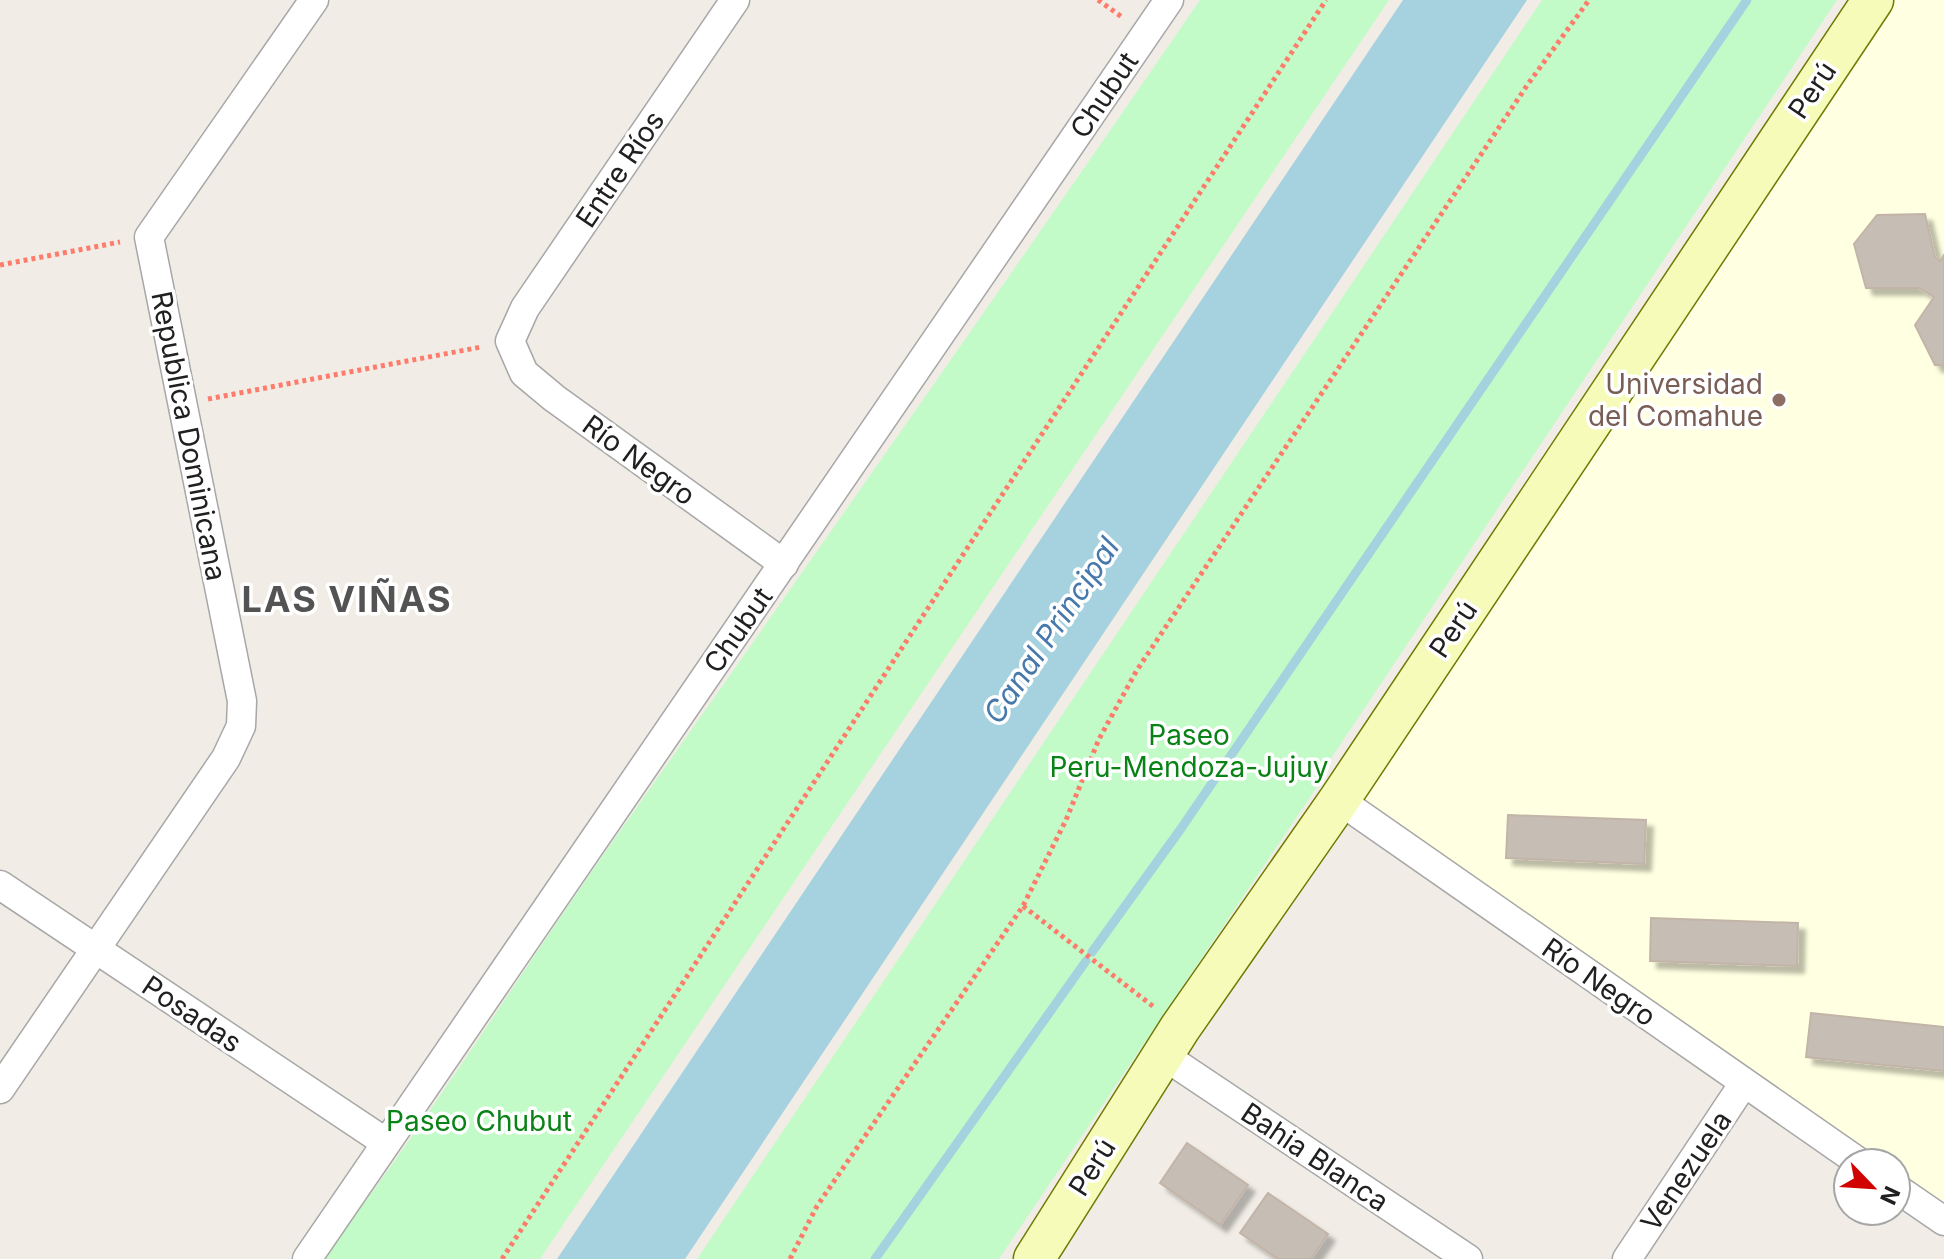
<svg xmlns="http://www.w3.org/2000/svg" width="1944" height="1259" viewBox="0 0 1944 1259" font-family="Inter,sans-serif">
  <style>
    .education { fill: #ffffe1 }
    .park { fill: #c3fbc8 }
    .water { fill: #a6d1df }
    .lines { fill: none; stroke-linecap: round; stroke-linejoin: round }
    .stream { stroke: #a6d1df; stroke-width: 9 }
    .building { fill: #c6bdb5; stroke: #c3b4a8; stroke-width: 2; filter: url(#shadow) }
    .minor-casing { stroke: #a7a7a7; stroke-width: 31 }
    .secondary-casing { stroke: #6d7b02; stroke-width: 43 }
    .path { stroke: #fd7c6b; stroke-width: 5; stroke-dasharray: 4 4; stroke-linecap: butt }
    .minor { stroke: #fff; stroke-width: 28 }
    .secondary { stroke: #f7fbba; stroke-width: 40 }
    .education-dot { fill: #8d6e63; stroke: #fff; stroke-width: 3 }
    .labels { text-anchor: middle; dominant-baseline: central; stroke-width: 7; stroke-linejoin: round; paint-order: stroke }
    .street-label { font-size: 28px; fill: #202020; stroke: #fff }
    .education-label { font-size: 28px; fill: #785e54; stroke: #fff; text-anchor: end }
    .park-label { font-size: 28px; fill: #098315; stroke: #fff }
    .water-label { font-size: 30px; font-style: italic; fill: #4678ab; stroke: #fff }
    .district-label { font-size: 36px; font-weight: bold; letter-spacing: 2px; fill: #535353; stroke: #fff }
  </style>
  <defs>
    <filter id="shadow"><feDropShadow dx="7" dy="7" stdDeviation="2" flood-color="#0004"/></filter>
  </defs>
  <rect width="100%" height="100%" fill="#f1ede6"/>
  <polygon class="education" points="1891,0 1944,0 1944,1221 1896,1188 1896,1163 1860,1163 1339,800"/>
  <g class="park">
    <path d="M1200 0H1389L540 1259H322C426 1125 515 980 613 841 810 562 1006 282 1200 0Z"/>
    <polygon points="1542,0 1837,0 1324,769 1325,775 999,1259 697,1259"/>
  </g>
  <polygon class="water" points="1403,0 1527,0 685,1259 557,1259"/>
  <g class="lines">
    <g class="stream">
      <polyline points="1092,952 1180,830 1747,0"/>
      <polyline points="875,1259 1086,961"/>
    </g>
  </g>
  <g class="building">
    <polygon points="1925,214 1935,257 1940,261 1944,255 1944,365 1935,365 1915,325 1934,297 1919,288 1866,288 1854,244 1877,215"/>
    <polygon points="1508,815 1646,820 1644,864 1506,858"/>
    <polygon points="1651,918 1798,923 1797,966 1650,961"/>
    <polygon points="1811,1013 1944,1027 1944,1071 1806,1057"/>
    <polygon points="1187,1143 1248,1185 1220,1225 1160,1183"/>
    <polygon points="1268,1193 1328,1234 1311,1259 1278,1259 1240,1233"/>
  </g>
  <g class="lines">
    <g class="minor-casing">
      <g id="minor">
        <polyline points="735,0 525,308 510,341 524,373 554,398 784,564"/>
        <polyline points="1339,800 1860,1163"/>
        <polyline points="0,885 385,1142"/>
        <polyline points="1163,1055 1468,1259"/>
        <polyline points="0,1089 226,758 241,726 242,701 149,237 314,0"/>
        <polyline points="1896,1188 1944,1221"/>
        <polyline points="307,1259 1169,0"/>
        <polyline points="1627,1259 1744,1083"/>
      </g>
    </g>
    <g class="secondary-casing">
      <polyline id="secondary" points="1034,1259 1180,1028 1339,800 1873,0"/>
    </g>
    <g class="path">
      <polyline points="1098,0 1122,17"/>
      <polyline points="0,265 120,242"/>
      <polyline points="208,399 481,347"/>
      <polyline points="1023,906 1154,1007"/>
      <polyline points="502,1259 1326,0"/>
      <polyline points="790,1259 817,1206 1023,906 1066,820 1099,739 1137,670 1528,84 1589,0"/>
    </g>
    <use href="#minor" class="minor"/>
    <use href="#secondary" class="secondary"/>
  </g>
  <circle class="education-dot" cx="1779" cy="400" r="8"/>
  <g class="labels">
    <g class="street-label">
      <text transform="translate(1812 90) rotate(-56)">Perú</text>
      <text transform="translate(1104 95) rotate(-56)">Chubut</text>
      <text transform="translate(620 169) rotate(-56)">Entre Ríos</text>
      <text transform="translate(189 436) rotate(79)">Republica Dominicana</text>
      <text transform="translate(639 460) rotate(36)">Río Negro</text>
      <text transform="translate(1453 629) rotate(-56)">Perú</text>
      <text transform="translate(738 630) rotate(-55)">Chubut</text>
      <text transform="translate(1599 982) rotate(35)">Río Negro</text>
      <text transform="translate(192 1014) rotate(34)">Posadas</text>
      <text transform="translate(1315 1157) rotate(34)">Bahia Blanca</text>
      <text transform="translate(1092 1167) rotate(-58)">Perú</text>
      <text transform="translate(1686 1171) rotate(-56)">Venezuela</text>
    </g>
    <g class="education-label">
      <text x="1763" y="384">Universidad<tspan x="1763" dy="32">del Comahue</tspan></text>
    </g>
    <g class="park-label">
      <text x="1189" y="735">Paseo<tspan x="1189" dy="32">Peru-Mendoza-Jujuy</tspan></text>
      <text x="479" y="1121">Paseo Chubut</text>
    </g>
    <g class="water-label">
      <text transform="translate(1051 630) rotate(-56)">Canal Principal</text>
    </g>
    <g class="district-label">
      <text x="347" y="599">LAS VIÑAS</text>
    </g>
  </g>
  <g transform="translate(1872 1187) rotate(115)"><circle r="38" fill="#ffffff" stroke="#a6a6a6" stroke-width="2"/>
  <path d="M0-6L14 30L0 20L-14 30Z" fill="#d00300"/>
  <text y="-12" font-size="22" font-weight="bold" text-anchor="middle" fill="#202020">N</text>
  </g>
</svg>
